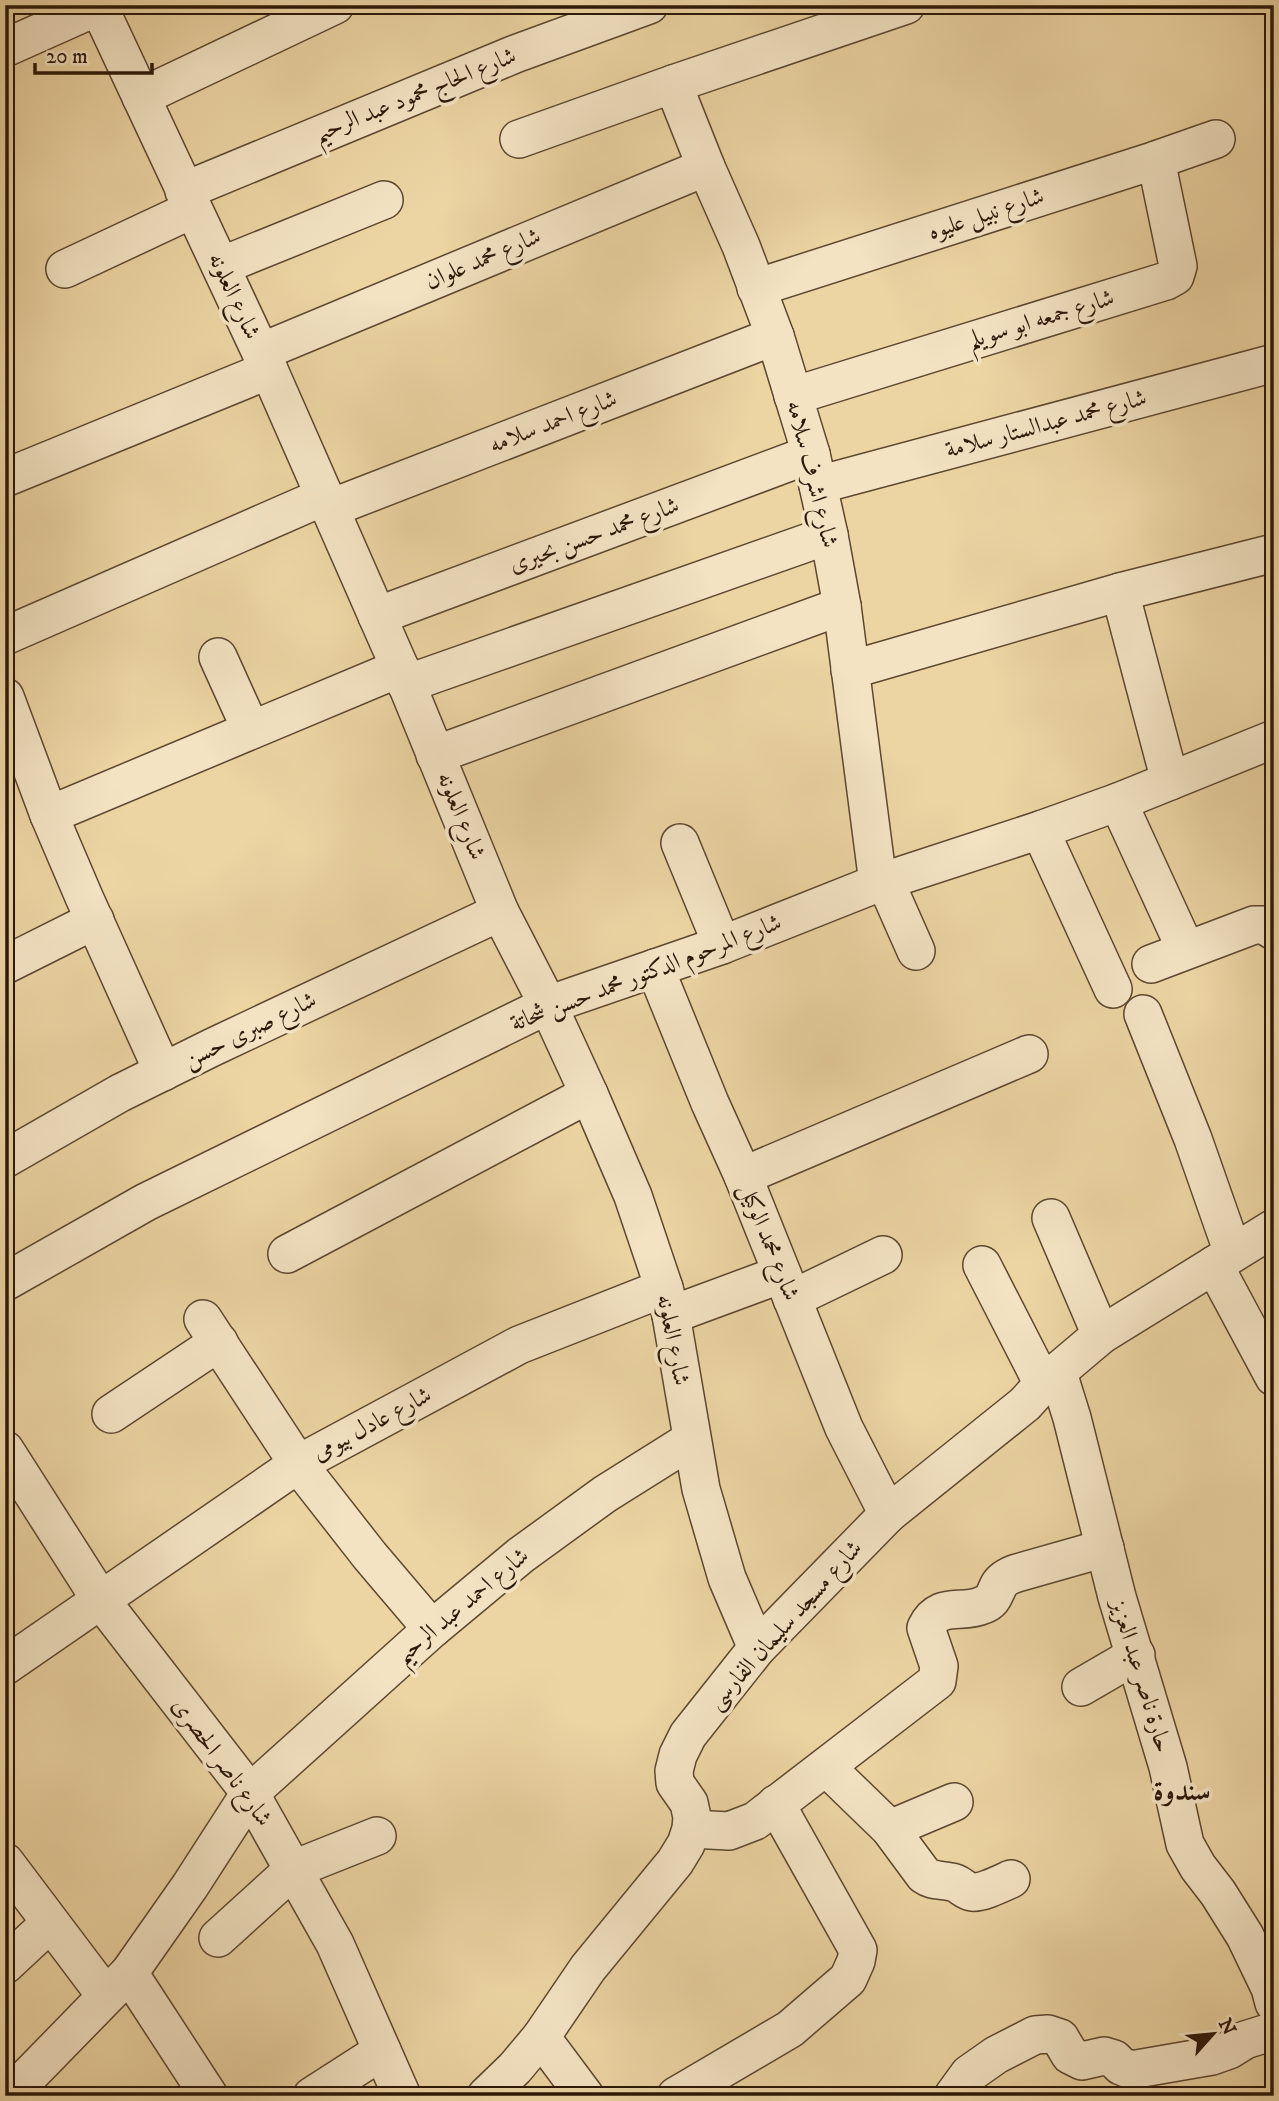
<svg xmlns="http://www.w3.org/2000/svg" width="1279" height="2101" viewBox="0 0 1279 2101" font-family="'IM FELL DW Pica',Amiri,serif">
  <style>
    .lines { fill: none; stroke-linecap: round; stroke-linejoin: round }
    .minor-casing { stroke: #5c472f; stroke-width: 40 }
    .minor { stroke: #f3e3c3; stroke-width: 37 }
    .labels { text-anchor: middle; dominant-baseline: central; stroke-width: 7; stroke-linejoin: round; paint-order: stroke }
    .street-label { font-size: 24px; fill: #2c1808; stroke: #f3e3c3 }
    .quarter-label { font-size: 28px; font-weight: bold; fill: #2c1808; stroke: #f3e3c3 }
  </style>
  <rect width="100%" height="100%" fill="#ecd4a3"/>
  <filter id="stains"><feTurbulence type="fractalNoise" baseFrequency=".00286" numOctaves="4"/><feColorMatrix values="0 0 0 0 .2 0 0 0 0 .09 0 0 0 0 .02 0 0 0 .5 -.17"/></filter>
  <radialGradient id="worn" r=".72"><stop offset=".6" stop-color="#630" stop-opacity="0"/><stop offset="1" stop-color="#630" stop-opacity=".3"/></radialGradient>
  <g class="lines">
    <g class="minor-casing">
      <g id="minor">
        <polyline points="98,5 269,370 400,668 500,912 548,1005 589,1094 633,1196 664,1288 671,1315 701,1489 727,1578 757,1648"/>
        <polyline points="5,48 99,6"/>
        <polyline points="673,84 706,167 741,246 775,336 811,454 829,535 842,606 878,883"/>
        <polyline points="141,97 335,5"/>
        <polyline points="519,139 673,84 906,5"/>
        <polyline points="184,191 515,54 649,5"/>
        <polyline points="221,266 384,200"/>
        <polyline points="65,269 193,209"/>
        <polyline points="756,288 1156,160 1216,139"/>
        <polyline points="261,352 706,167"/>
        <polyline points="793,396 1166,281 1175,276 1178,266 1156,160"/>
        <polyline points="5,478 269,370"/>
        <polyline points="818,485 1274,363"/>
        <polyline points="331,508 775,336"/>
        <polyline points="1120,592 1170,781"/>
        <polyline points="377,616 811,454"/>
        <polyline points="5,636 325,496"/>
        <polyline points="218,657 251,730"/>
        <polyline points="850,670 1120,592 1274,553"/>
        <polyline points="406,684 829,535"/>
        <polyline points="5,697 49,815 84,897 163,1072"/>
        <polyline points="435,755 842,606"/>
        <polyline points="1118,802 1186,950"/>
        <polyline points="49,815 400,668"/>
        <polyline points="1040,830 1113,989"/>
        <polyline points="680,843 722,945"/>
        <polyline points="885,881 916,951"/>
        <polyline points="1151,964 1254,925 1264,925 1274,931"/>
        <polyline points="5,965 95,920"/>
        <polyline points="655,968 710,1103 743,1176 844,1428 888,1514"/>
        <polyline points="1143,1014 1193,1139 1233,1253"/>
        <polyline points="5,1159 120,1093 213,1047 500,912"/>
        <polyline points="743,1176 1029,1054"/>
        <polyline points="1051,1218 1101,1335"/>
        <polyline points="287,1254 589,1094"/>
        <polyline points="982,1265 1043,1384"/>
        <polyline points="1214,1265 1274,1377"/>
        <polyline points="5,1282 146,1202 548,1005 722,945 878,883 1040,830 1118,802 1274,739"/>
        <polyline points="792,1299 883,1255"/>
        <polyline points="671,1315 782,1274"/>
        <polyline points="203,1319 298,1464 370,1556 432,1629"/>
        <polyline points="1058,1373 1072,1418 1117,1597 1168,1767 1185,1844 1198,1867 1218,1893 1245,1936 1270,1988 1274,2003"/>
        <polyline points="111,1414 219,1342"/>
        <polyline points="5,1450 100,1599 250,1793 335,1944 402,2096"/>
        <polyline points="5,1666 298,1464 519,1345 664,1288"/>
        <polyline points="1081,1687 1136,1655"/>
        <path d="M826 1767 890 1829 924 1875C934 1882 940 1879 951 1882 960 1883 964 1891 972 1892 980 1894 1002 1883 1011 1879"/>
        <path d="M691 1829 729 1831 755 1821 937 1681 939 1666 926 1628C939 1600 961 1615 983 1605 994 1601 994 1594 999 1585 1003 1578 1011 1575 1017 1573L1105 1548"/>
        <polyline points="890,1829 954,1802"/>
        <polyline points="5,1862 106,1996"/>
        <polyline points="218,1938 294,1869 377,1836"/>
        <polyline points="5,1965 50,1923"/>
        <polyline points="129,1973 209,2096"/>
        <polyline points="541,2037 585,2096"/>
        <polyline points="9,2096 129,1973 190,1886 250,1793 432,1629 521,1555 605,1494 691,1440"/>
        <polyline points="312,2096 382,2051"/>
        <polyline points="486,2096 515,2068 541,2037 588,1968 675,1862 686,1844 691,1829 692,1817 689,1803 675,1783 674,1771 678,1755 688,1735 757,1648 888,1514 1025,1404 1043,1384 1101,1335 1274,1228"/>
        <polyline points="676,2096 790,2029 848,1979 856,1961 858,1950 776,1804"/>
        <polyline points="953,2096 969,2074 996,2055 1035,2035 1048,2034 1060,2038 1070,2055 1082,2061 1104,2056 1114,2059 1121,2066 1131,2070 1212,2056 1229,2050 1245,2040 1274,2031"/>
      </g>
    </g>
    <use href="#minor" class="minor"/>
  </g>
  <g class="labels">
    <g class="street-label">
      <text transform="translate(415 95) rotate(-22)">شارع الحاج محمود عبد الرحيم</text>
      <text transform="translate(986 214) rotate(-18)">شارع نبيل عليوه</text>
      <text transform="translate(483 259) rotate(-23)">شارع محمد علوان</text>
      <text transform="translate(234 296) rotate(65)">شارع العلونه</text>
      <text transform="translate(1041 319) rotate(-17)">شارع جمعه ابو سويلم</text>
      <text transform="translate(553 422) rotate(-21)">شارع احمد سلامه</text>
      <text transform="translate(1046 424) rotate(-15)">شارع محمد عبدالستار سلامة</text>
      <text transform="translate(812 474) rotate(76)">شارع اشرف سلامه</text>
      <text transform="translate(594 535) rotate(-20)">شارع محمد حسن بحيرى</text>
      <text transform="translate(461 816) rotate(68)">شارع العلونه</text>
      <text transform="translate(646 973) rotate(-21)">شارع المرحوم الدكتور محمد حسن شحاتة</text>
      <text transform="translate(250 1030) rotate(-26)">شارع صبرى حسن</text>
      <text transform="translate(769 1242) rotate(68)">شارع محمد الوكيل</text>
      <text transform="translate(673 1340) rotate(79)">شارع العلونه</text>
      <text transform="translate(372 1424) rotate(-28)">شارع عادل بيومى</text>
      <text transform="translate(462 1606) rotate(-40)">شارع احمد عبد الرحيم</text>
      <text transform="translate(785 1625) rotate(-48)">شارع مسجد سليمان الفارسى</text>
      <text transform="translate(1141 1676) rotate(73)">حارة ناصر عبد العزيز</text>
      <text transform="translate(222 1762) rotate(54)">شارع ناصر الحصرى</text>
    </g>
    <g class="quarter-label">
      <text x="1182" y="1791">سندوة</text>
    </g>
  </g>
  <rect width="1279" height="2101" fill="none" stroke="#ecd4a3" stroke-width="28"/>
  <rect x="7" y="7" width="1265" height="2087" fill="none" stroke="#2c1808" stroke-width="3.5"/>
  <rect x="14" y="14" width="1251" height="2073" fill="none" stroke="#2c1808" stroke-width="2"/>
  <g transform="translate(1213 2034) rotate(63)" stroke="#f3e3c3" stroke-width="5" paint-order="stroke">
  <path d="M0-5L12 26L0 18L-12 26Z" fill="#2c1808"/>
  <text y="-10" font-size="19" font-weight="bold" text-anchor="middle" fill="#2c1808">N</text>
  </g>
  <path d="M35 63v10h117v-10" fill="none" stroke="#2c1808" stroke-width="3.5"/>
  <text x="46" y="63" font-size="21" fill="#2c1808" stroke="#f3e3c3" stroke-width="5" paint-order="stroke">20 m</text>
  <rect width="100%" height="100%" filter="url(#stains)"/>
  <rect width="100%" height="100%" fill="url(#worn)"/>
</svg>
